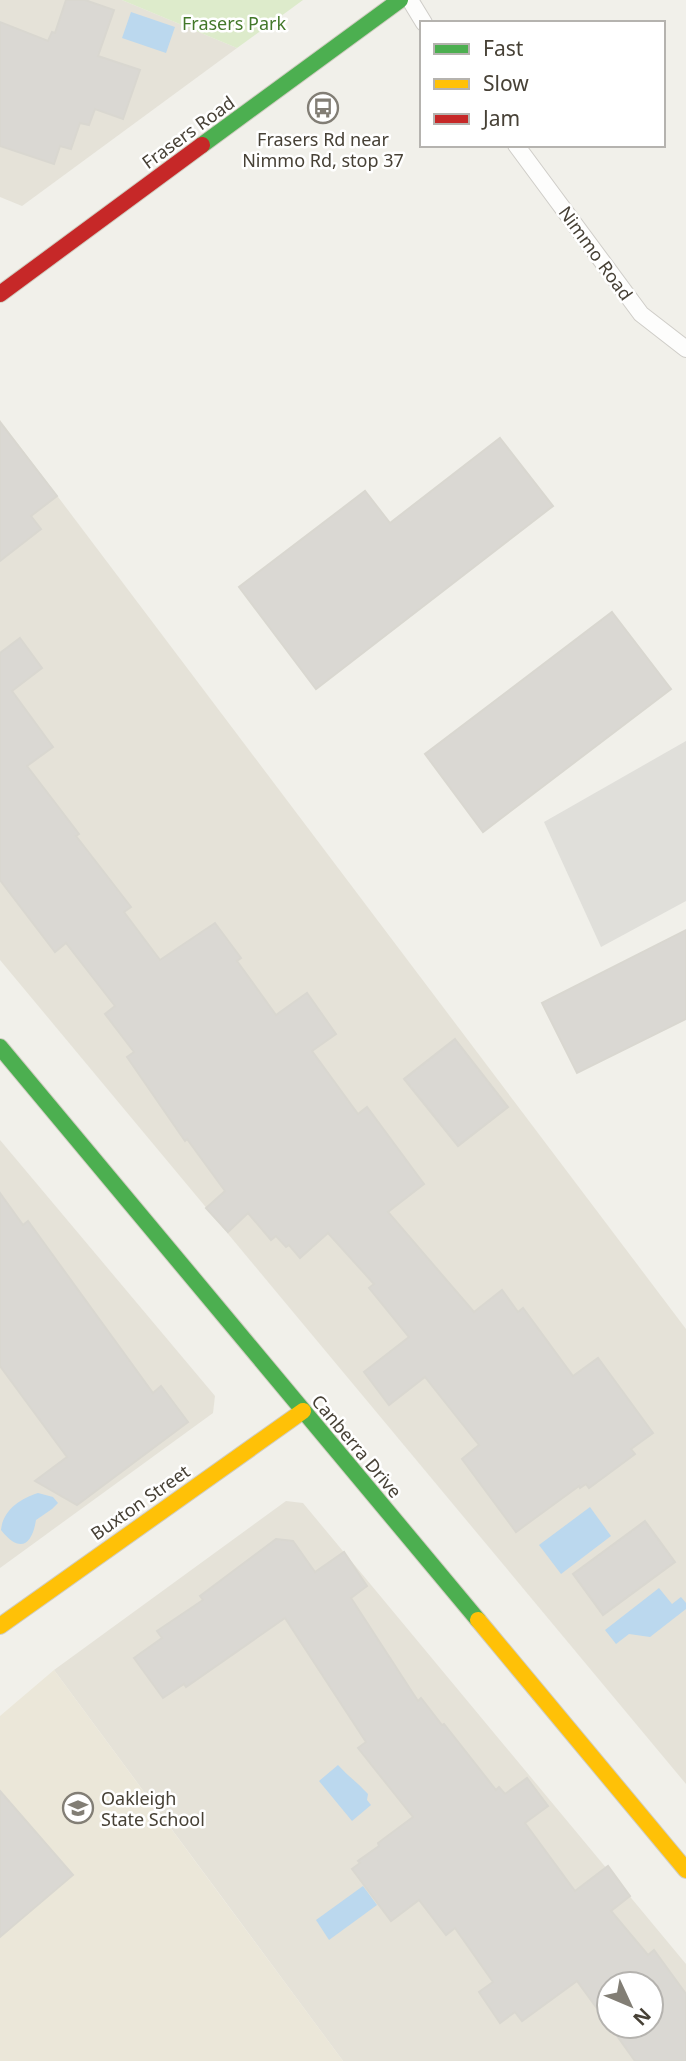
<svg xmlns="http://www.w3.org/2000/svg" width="686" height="2061" viewBox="0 0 686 2061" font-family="'Noto Sans',sans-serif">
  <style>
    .residential { fill: #e5e2d8; fill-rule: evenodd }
    .education { fill: #ebe7d9 }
    .green { fill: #ddebcb }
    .parking { fill: #e0dfda }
    .water { fill: #bbd8ee }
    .building { fill: #dad8d3; stroke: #d9d7d0; stroke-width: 2 }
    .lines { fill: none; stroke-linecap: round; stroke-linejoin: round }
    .lane-casing { stroke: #cfcdc8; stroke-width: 18 }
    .fast-casing { stroke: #d0cdc1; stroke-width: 18 }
    .slow-casing { stroke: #d0cdc1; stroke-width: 18 }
    .jam-casing { stroke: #d0cdc1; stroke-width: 18 }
    .lane { stroke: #fdfdfc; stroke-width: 16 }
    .fast { stroke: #4caf50; stroke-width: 16 }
    .slow { stroke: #ffc107; stroke-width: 16 }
    .jam { stroke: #c62828; stroke-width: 16 }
    .labels { text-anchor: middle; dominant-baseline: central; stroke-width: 5; stroke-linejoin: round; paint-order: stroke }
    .park-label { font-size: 18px; fill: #43782a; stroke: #fff }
    .street-label { font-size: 18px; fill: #474136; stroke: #fff }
    .poi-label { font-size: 18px; fill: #474136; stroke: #fff }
  </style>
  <rect width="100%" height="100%" fill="#f1f0ea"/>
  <g class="residential">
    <polygon points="0,0 122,0 237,48 22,206 0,197"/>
    <polygon points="0,420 686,1329 686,1784 0,960"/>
    <polygon points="0,1140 215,1396 213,1413 0,1568"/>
    <path d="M286 1501 303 1503 686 1964V2061H343L54 1670ZM609 1984H651V2026H609Z"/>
  </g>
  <polygon class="education" points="54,1670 223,1899 343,2061 0,2061 0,1716"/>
  <polygon class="green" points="122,0 303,0 237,48"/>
  <polygon class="parking" points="686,741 686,901 601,947 544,822"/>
  <g class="water">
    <polygon points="131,12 175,27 166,53 122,38"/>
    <path d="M38 1493 53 1497 58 1503 52 1509 36 1520C32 1545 20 1554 1 1530 3 1510 20 1499 38 1493Z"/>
    <polygon points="590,1507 611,1536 561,1574 539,1545"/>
    <polygon points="659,1588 672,1604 681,1597 686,1603 686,1609 650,1637 629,1634 616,1644 605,1630"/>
    <path d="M338 1765C348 1776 358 1783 368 1794L367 1800 371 1805 352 1821 319 1781Z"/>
    <polygon points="363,1886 377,1905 329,1940 316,1920"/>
  </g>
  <g class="building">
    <polygon points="66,0 85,0 114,10 98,56 140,70 123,119 95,109 89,125 80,123 71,149 60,146 54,164 0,146 0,22 48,41 52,32 55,33"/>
    <polygon points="0,422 57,496 31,516 41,529 0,561"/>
    <polygon points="500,438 553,506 316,689 239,587 365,491 390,523"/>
    <polygon points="612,612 671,689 483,832 425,754"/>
    <polygon points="20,638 42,668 12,691 53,747 27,766 79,834 76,836 131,907 124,912 160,960 215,923 241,958 237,961 276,1015 307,993 336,1034 312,1051 358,1114 367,1107 424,1184 388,1212 474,1312 502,1290 518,1312 523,1308 573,1376 598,1358 653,1433 631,1449 635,1454 589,1488 586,1484 580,1488 579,1486 516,1532 462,1459 479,1445 425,1377 389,1405 364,1372 409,1337 369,1288 374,1284 328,1233 300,1258 289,1245 286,1247 276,1236 271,1240 248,1213 228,1232 206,1208 225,1191 187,1139 185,1141 127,1057 134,1052 105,1014 115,1006 66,943 55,952 0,880 0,653"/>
    <polygon points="686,930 686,1019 577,1073 542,1003"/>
    <polygon points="455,1039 508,1107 458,1146 404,1079"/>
    <polygon points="0,1193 23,1225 28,1221 153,1393 161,1386 188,1422 77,1505 35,1481 67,1457 0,1366"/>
    <polygon points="645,1521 675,1562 603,1615 573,1574"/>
    <polygon points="276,1539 293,1541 315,1572 344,1552 367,1586 351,1598 418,1701 421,1698 442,1725 444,1724 496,1790 499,1787 505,1794 527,1778 548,1806 525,1823 575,1891 608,1866 630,1896 611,1911 648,1955 654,1950 686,1994 686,2061 635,2061 610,2026 651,2026 651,1984 609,1984 609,2025 577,1981 522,2021 515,2012 500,2023 479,1992 493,1982 455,1928 446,1935 419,1900 391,1921 352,1869 360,1863 358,1861 379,1846 378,1843 413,1817 358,1748 366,1742 285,1618 186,1687 184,1684 163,1698 134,1658 162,1638 157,1631 203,1600 200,1596"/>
    <polygon points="0,1791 73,1875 0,1937"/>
  </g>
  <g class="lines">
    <g class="lane-casing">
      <g id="lane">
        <polyline points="410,0 424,23"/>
        <polyline points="516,145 641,314 686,349"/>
      </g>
    </g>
    <g class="fast-casing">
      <g id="fast">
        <polyline points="202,145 400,0"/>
        <polyline points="0,1047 478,1620"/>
      </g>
    </g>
    <g class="slow-casing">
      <g id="slow">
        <polyline points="478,1620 686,1870"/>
        <polyline points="0,1626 303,1411"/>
      </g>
    </g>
    <g class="jam-casing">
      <polyline id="jam" points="0,294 202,145"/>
    </g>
    <use href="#lane" class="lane"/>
    <use href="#fast" class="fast"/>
    <use href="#slow" class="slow"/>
    <use href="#jam" class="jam"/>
  </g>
  <defs>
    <g id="bus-ring" transform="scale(1.575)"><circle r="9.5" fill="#fff" stroke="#827e75" stroke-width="1.5"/><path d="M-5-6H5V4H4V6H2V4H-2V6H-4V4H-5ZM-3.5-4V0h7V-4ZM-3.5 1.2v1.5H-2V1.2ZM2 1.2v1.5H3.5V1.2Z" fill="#827e75"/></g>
    <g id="school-ring" transform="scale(1.575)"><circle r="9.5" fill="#fff" stroke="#827e75" stroke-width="1.5"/><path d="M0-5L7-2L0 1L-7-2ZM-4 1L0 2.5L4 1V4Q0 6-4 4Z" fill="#827e75"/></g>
  </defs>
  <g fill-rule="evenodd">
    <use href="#bus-ring" x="323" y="108"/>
    <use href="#school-ring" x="78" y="1808"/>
  </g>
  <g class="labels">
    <g class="park-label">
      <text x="234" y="23">Frasers Park</text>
    </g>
    <g class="street-label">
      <text transform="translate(188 132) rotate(-36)">Frasers Road</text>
      <text transform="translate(596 253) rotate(54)">Nimmo Road</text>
      <text transform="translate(357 1446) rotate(50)">Canberra Drive</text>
      <text transform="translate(140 1502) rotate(-35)">Buxton Street</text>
    </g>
    <g class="poi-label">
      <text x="323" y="139">Frasers Rd near<tspan x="323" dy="21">Nimmo Rd, stop 37</tspan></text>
      <text x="101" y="1798" text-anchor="start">Oakleigh<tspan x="101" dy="21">State School</tspan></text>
    </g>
  </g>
  <rect x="420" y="21" width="245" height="126" fill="#ffffff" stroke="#b5b3af" stroke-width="2"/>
  <rect x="434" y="44" width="35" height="10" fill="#4caf50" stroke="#b5b3af" stroke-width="2"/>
  <text x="483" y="56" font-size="21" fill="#474136">Fast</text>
  <rect x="434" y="79" width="35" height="10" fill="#ffc107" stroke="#b5b3af" stroke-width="2"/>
  <text x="483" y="91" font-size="21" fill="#474136">Slow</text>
  <rect x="434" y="114" width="35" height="10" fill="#c62828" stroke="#b5b3af" stroke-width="2"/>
  <text x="483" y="126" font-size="21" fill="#474136">Jam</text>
  <g transform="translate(630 2005) rotate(134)"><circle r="33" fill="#ffffff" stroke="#b5b3af" stroke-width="2"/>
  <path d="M0-5L12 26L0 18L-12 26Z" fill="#827e75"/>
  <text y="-10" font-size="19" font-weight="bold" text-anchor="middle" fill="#474136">N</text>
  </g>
</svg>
